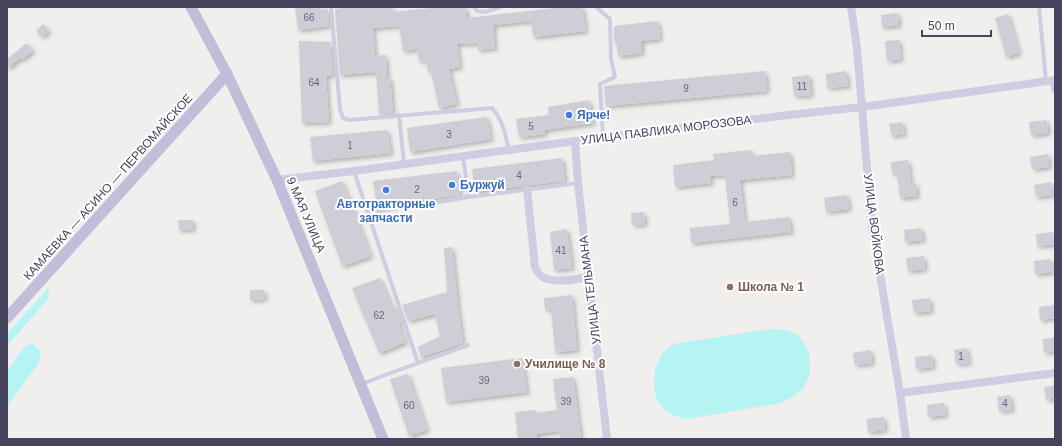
<svg xmlns="http://www.w3.org/2000/svg" width="1062" height="446" viewBox="0 0 1062 446" font-family="Helvetica,sans-serif">
  <style>
    .green { fill: #b6f4f3 }
    .building { fill: #cfcdd6; filter: url(#shadow) }
    .lines { fill: none; stroke-linecap: round; stroke-linejoin: round }
    .service { stroke: #cecde2; stroke-width: 4 }
    .minor { stroke: #cecde2; stroke-width: 8 }
    .secondary { stroke: #c1bed9; stroke-width: 11 }
    .shop-dot { fill: #3f7fe0; stroke: #fff; stroke-width: 1.5 }
    .education-dot { fill: #8d6e63; stroke: #fff; stroke-width: 1.5 }
    .labels { text-anchor: middle; dominant-baseline: central; stroke-width: 4; stroke-linejoin: round; paint-order: stroke }
    .number-label { font-size: 10px; fill: #68667b }
    .shop-label { font-size: 12px; font-weight: bold; fill: #366cbe; stroke: #fff; text-anchor: start }
    .street-label { font-size: 12px; fill: #46445d; stroke: #fff }
    .education-label { font-size: 12px; font-weight: bold; fill: #785e54; stroke: #fff; text-anchor: start }
  </style>
  <defs>
    <filter id="shadow"><feDropShadow dx="2.5" dy="2.5" stdDeviation="2" flood-color="#0004"/></filter>
  </defs>
  <rect width="100%" height="100%" fill="#f1efed"/>
  <g class="green">
    <polygon points="49,287 48,299 7,346 7,334"/>
    <path d="M771 329C778 329 786 329 792 332 812 342 816 373 802 389 795 397 786 401 776 404L687 419C678 417 668 414 662 407 648 391 653 359 669 347 671 345 675 344 678 343Z"/>
    <polygon points="32,343 41,352 39,362 7,407 7,370 26,346"/>
  </g>
  <g class="building">
    <polygon points="295,7 321,7 321,10 328,9 329,26 298,30"/>
    <polygon points="351,7 392,7 393,12 441,7 466,7 467,18 563,7 582,7 586,31 533,37 531,21 493,25 495,48 478,50 478,43 457,44 460,67 449,69 457,104 439,108 431,72 428,72 426,60 419,61 417,49 403,51 399,26 373,28 375,56 386,55 387,78 390,78 393,113 379,114 376,72 340,75 335,9"/>
    <polygon points="898,13 899,25 882,27 881,15"/>
    <polygon points="1008,14 1019,53 1006,57 995,18"/>
    <polygon points="658,21 660,39 641,41 642,53 618,56 616,41 614,41 614,26"/>
    <polygon points="43,24 49,31 42,37 36,31"/>
    <polygon points="899,40 901,59 887,61 885,41"/>
    <polygon points="299,41 331,42 333,75 326,76 329,122 302,123"/>
    <polygon points="27,43 33,51 21,60 20,58 7,69 7,59"/>
    <polygon points="765,71 767,91 606,106 604,86"/>
    <polygon points="846,71 848,86 827,88 826,74"/>
    <polygon points="809,75 811,95 794,96 792,77"/>
    <polygon points="589,100 593,123 544,130 545,134 519,137 516,119 549,115 548,107"/>
    <polygon points="487,117 491,139 410,152 407,128"/>
    <polygon points="1047,120 1048,133 1031,135 1029,122"/>
    <polygon points="902,122 904,134 892,136 889,124"/>
    <polygon points="387,130 391,153 313,161 310,137"/>
    <polygon points="751,150 751,156 790,152 792,175 740,180 745,222 789,217 791,232 691,243 690,228 730,224 725,175 710,176 711,183 675,187 673,165 714,160 713,154"/>
    <polygon points="1048,154 1049,167 1032,169 1030,157"/>
    <polygon points="562,158 565,181 531,185 526,184 522,186 475,192 472,169"/>
    <polygon points="908,160 911,184 916,183 917,196 900,198 897,174 892,174 891,162"/>
    <polygon points="457,171 460,195 377,207 373,181"/>
    <polygon points="342,181 371,256 342,266 315,191"/>
    <polygon points="1051,182 1053,195 1036,197 1034,185"/>
    <polygon points="847,195 849,209 826,212 824,198"/>
    <polygon points="644,212 645,224 632,225 631,213"/>
    <polygon points="178,220 193,220 193,229 179,230"/>
    <polygon points="921,228 923,240 905,242 904,230"/>
    <polygon points="567,229 572,268 554,270 550,232"/>
    <polygon points="1053,232 1055,244 1037,246 1036,234"/>
    <polygon points="452,247 458,307 463,343 421,357 418,347 440,336 435,314 408,321 402,305 447,292 444,248"/>
    <polygon points="924,256 925,269 908,271 906,258"/>
    <polygon points="1051,259 1053,272 1035,274 1034,261"/>
    <polygon points="380,278 392,307 395,306 401,323 399,324 406,342 379,353 352,288"/>
    <polygon points="250,290 264,290 265,299 250,300"/>
    <polygon points="572,295 577,350 555,352 551,309 545,310 544,298"/>
    <polygon points="930,298 931,311 914,313 912,300"/>
    <polygon points="1055,305 1055,318 1040,320 1039,307"/>
    <polygon points="1055,338 1055,351 1044,352 1043,339"/>
    <polygon points="967,348 969,363 956,364 954,350"/>
    <polygon points="871,350 872,363 855,365 853,353"/>
    <polygon points="932,355 933,367 916,369 915,357"/>
    <polygon points="522,358 527,392 446,402 441,368"/>
    <polygon points="408,374 427,430 409,436 390,379"/>
    <polygon points="573,377 581,439 560,439 559,431 536,434 537,439 518,439 515,412 536,410 536,413 557,410 553,379"/>
    <polygon points="1055,386 1055,398 1046,400 1044,387"/>
    <polygon points="1010,395 1012,410 999,411 997,397"/>
    <polygon points="944,403 946,415 928,417 927,405"/>
    <polygon points="884,417 885,430 868,432 867,419"/>
  </g>
  <g class="lines">
    <g class="service">
      <path d="M331 7 340 110 343 118 349 120 492 108C503 120 505 134 509 150"/>
      <polyline points="474,7 477,11 485,12 501,7"/>
      <polyline points="596,7 610,19 611,59 615,77 600,84 603,138"/>
      <polyline points="1039,7 1046,81"/>
      <polyline points="399,115 404,164"/>
      <polyline points="463,157 469,197"/>
      <polyline points="354,171 418,363"/>
      <polyline points="368,213 469,197 578,183"/>
      <polyline points="362,384 388,374 468,345"/>
    </g>
    <g class="minor">
      <polyline points="851,7 857,48 872,227 900,393 906,439"/>
      <polyline points="1054,80 1055,89"/>
      <polyline points="575,141 578,183 607,439"/>
      <polyline points="277,180 354,171 575,141 780,116 862,107 1055,80"/>
      <path d="M527 189 535 267C536 269 538 273 540 275 550 285 576 279 588 277"/>
      <polyline points="900,393 1055,373"/>
    </g>
    <g class="secondary">
      <polyline points="191,7 227,74 277,180 383,439"/>
      <polyline points="7,318 227,74"/>
    </g>
  </g>
  <g class="shop-dot">
    <circle cx="569" cy="115" r="4"/>
    <circle cx="452" cy="185" r="4"/>
    <circle cx="386" cy="190" r="4"/>
  </g>
  <g class="education-dot">
    <circle cx="730" cy="287" r="4"/>
    <circle cx="517" cy="364" r="4"/>
  </g>
  <g class="labels">
    <g class="number-label">
      <text x="309" y="17">66</text>
      <text x="314" y="82">64</text>
      <text x="802" y="86">11</text>
      <text x="686" y="88">9</text>
      <text x="531" y="126">5</text>
      <text x="449" y="134">3</text>
      <text x="350" y="145">1</text>
      <text x="519" y="175">4</text>
      <text x="417" y="189">2</text>
      <text x="735" y="202">6</text>
      <text x="561" y="250">41</text>
      <text x="379" y="315">62</text>
      <text x="961" y="356">1</text>
      <text x="484" y="380">39</text>
      <text x="566" y="401">39</text>
      <text x="1005" y="403">4</text>
      <text x="409" y="405">60</text>
    </g>
    <g class="shop-label">
      <text x="577" y="115">Ярче!</text>
      <text x="460" y="185">Буржуй</text>
      <text x="386" y="204" text-anchor="middle">Автотракторные<tspan x="386" dy="14">запчасти</tspan></text>
    </g>
    <g class="street-label">
      <text transform="translate(666 130) rotate(-7)">УЛИЦА ПАВЛИКА МОРОЗОВА</text>
      <text transform="translate(108 187) rotate(-48)">КАМАЕВКА — АСИНО — ПЕРВОМАЙСКОЕ</text>
      <text transform="translate(306 215) rotate(67)">9 МАЯ УЛИЦА</text>
      <text transform="translate(874 224) rotate(83)">УЛИЦА ВОЙКОВА</text>
      <text transform="translate(590 290) rotate(-97)">УЛИЦА ТЕЛЬМАНА</text>
    </g>
    <g class="education-label">
      <text x="738" y="287">Школа № 1</text>
      <text x="525" y="364">Училище № 8</text>
    </g>
  </g>
  <rect width="1062" height="446" fill="none" stroke="#46445d" stroke-width="16"/>
  <path d="M922 30v6h69v-6" fill="none" stroke="#46445d" stroke-width="2"/>
  <text x="928" y="30" font-size="12" fill="#46445d" stroke="#ffffff" stroke-width="3" paint-order="stroke">50 m</text>
</svg>
